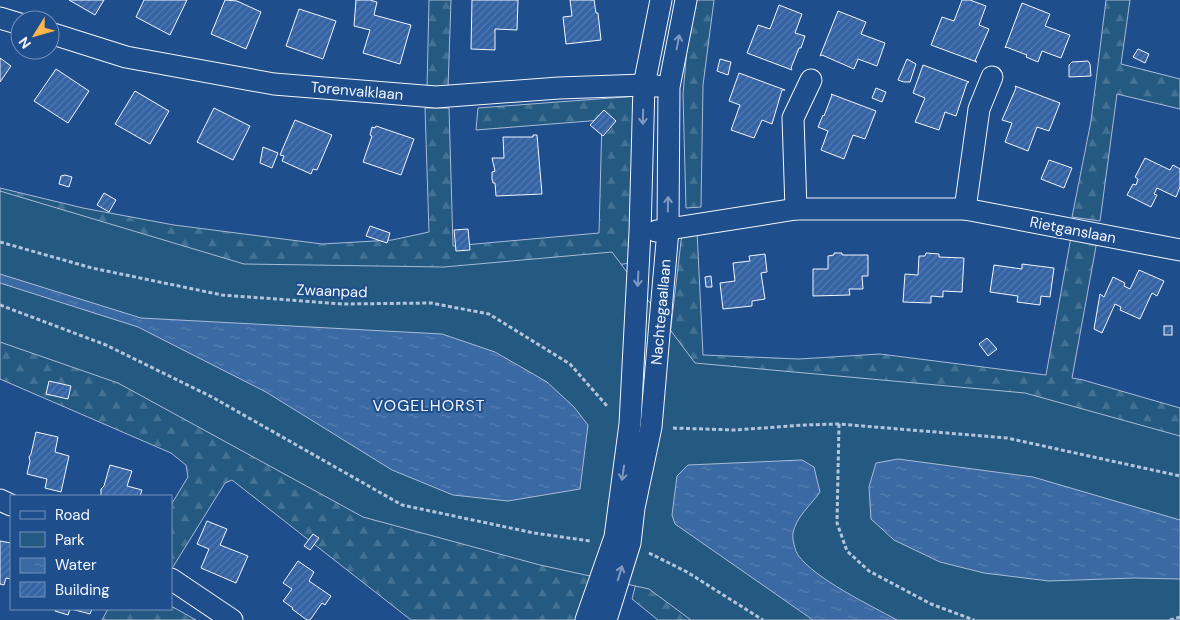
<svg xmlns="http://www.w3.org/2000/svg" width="1180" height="620" viewBox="0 0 1180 620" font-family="'DM Sans',sans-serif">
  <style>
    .forest { fill: url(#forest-firs); stroke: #a8bbd7 }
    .park { fill: #245a82; stroke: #a8bbd7 }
    .water { fill: url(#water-ripples); stroke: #a8bbd7 }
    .building { fill: url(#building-hatch); stroke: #f2f6ff }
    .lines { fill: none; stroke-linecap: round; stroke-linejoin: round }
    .street-casing { stroke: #f2f6ff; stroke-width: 23 }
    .path { stroke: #b3c4dc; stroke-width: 3; stroke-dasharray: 4 2.5; stroke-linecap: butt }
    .street { stroke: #1f4e8c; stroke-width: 21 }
    .oneway { stroke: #7e9ac0 }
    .labels { text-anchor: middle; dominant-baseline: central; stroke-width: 4; stroke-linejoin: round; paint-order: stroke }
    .street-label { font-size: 15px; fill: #f2f6ff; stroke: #1f4e8c }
    .neighbourhood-label { font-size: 16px; letter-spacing: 1px; fill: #f2f6ff; stroke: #1f4e8c }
  </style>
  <defs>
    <pattern id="forest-firs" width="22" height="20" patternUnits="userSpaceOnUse" patternTransform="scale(1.25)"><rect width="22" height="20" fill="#245a82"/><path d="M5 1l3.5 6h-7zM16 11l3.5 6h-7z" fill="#447295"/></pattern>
    <pattern id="water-ripples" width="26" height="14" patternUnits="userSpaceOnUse" patternTransform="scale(1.25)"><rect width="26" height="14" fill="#3b69a3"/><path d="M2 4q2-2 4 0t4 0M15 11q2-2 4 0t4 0" fill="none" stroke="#587fb1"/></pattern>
    <pattern id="building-hatch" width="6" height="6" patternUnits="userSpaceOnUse" patternTransform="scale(1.25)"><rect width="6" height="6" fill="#3563a3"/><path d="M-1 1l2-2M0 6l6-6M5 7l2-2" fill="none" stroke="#537ab1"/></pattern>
  </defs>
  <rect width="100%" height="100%" fill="#1f4e8c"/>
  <g class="forest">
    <polygon points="429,0 451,0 448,88 427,88"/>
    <polygon points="695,0 714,0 703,85 701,207 686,208 683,94 688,36"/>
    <polygon points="1106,0 1130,0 1121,64 1180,79 1180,109 1117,94 1100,221 1072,217 1091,121"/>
    <polygon points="638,96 631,263 376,297 0,237 0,188 83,208 174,225 322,244 392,240 429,232 425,108 449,108 453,246 599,233 602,120 476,130 478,108"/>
    <polygon points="697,231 703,355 799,359 880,354 1046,375 1071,237 1097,241 1072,378 1083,380 1180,408 1180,469 663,395 682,233"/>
    <polygon points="0,308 600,551 580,620 411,620 232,480 225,483 171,570 171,505 188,477 186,465 171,453 0,379"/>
    <polygon points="642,560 712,620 658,620 632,599"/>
    <polygon points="171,606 196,620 102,620 108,609 171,609"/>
  </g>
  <polygon class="park" points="0,191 244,264 444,267 612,252 695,363 1025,393 1180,436 1180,620 691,620 649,589 540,565 363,517 118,383 0,342"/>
  <g class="water">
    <polygon points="0,274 141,318 442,334 495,352 547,382 574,407 588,425 580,489 508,501 453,495 392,470 266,392 138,327 0,283"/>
    <polygon points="898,459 1033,477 1180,520 1180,579 1134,578 1049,581 984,573 940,562 894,540 871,519 869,487 876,463"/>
    <path d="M802 460 814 467 820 492C811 505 796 517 793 533 792 538 795 551 798 555 815 579 870 605 897 620H813L675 524 672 515 677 476 688 465Z"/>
  </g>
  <g class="building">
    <polygon points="69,0 104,0 95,15"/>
    <polygon points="144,0 187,0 170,35 136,17"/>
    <polygon points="225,0 237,1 261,12 246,49 211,34"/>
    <polygon points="356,0 370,0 377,2 374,15 411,25 400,64 363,53 370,30 354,26"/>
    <polygon points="472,0 518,0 517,30 495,29 495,50 471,49"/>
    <polygon points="570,0 594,0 596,13 598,13 601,40 566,44 563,17 572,16"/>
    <polygon points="962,0 970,0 986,6 979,25 989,29 975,61 977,62 931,45 942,17 954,21"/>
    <polygon points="1022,3 1050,14 1045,26 1070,35 1061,58 1042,51 1038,62 1026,57 1027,55 1006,47 1005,48"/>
    <polygon points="779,5 802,14 795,33 805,36 801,48 799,48 791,68 792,70 747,53 758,25 770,29"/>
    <polygon points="299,9 336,21 323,59 286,46"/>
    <polygon points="838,11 866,22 861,34 885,43 877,66 858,59 854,69 822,55 820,56"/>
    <polygon points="1138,49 1149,54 1145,63 1133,57"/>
    <polygon points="0,58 11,66 0,82"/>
    <polygon points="720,59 731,62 728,75 717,71"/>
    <polygon points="907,59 916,64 910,82 904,82 898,80"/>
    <polygon points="1088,61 1090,64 1091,76 1069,77 1069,65 1072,62"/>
    <polygon points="923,65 969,82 967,83 956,116 945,112 939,130 915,122 925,98 913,93"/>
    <polygon points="56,69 89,91 68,123 34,101"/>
    <polygon points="739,73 785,90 782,90 772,124 762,120 754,138 731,130 740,105 729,101"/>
    <polygon points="1015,86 1060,103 1049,131 1037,127 1028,151 1005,142 1012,123 1002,120 1016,88"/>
    <polygon points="876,88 886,92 882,102 872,98"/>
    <polygon points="135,91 169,111 150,144 115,124"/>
    <polygon points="831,94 876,111 865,139 853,135 844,159 821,150 828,131 818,127 823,115 824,116 832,95"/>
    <polygon points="214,108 250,126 233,160 197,142"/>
    <polygon points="604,110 616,121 603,136 590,125"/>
    <polygon points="295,120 332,135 317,170 313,169 311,174 282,161 284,156 280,155"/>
    <polygon points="376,126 414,139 401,175 363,162 372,136 370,135 372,127 375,128"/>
    <polygon points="533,135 537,135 542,194 496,196 495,183 493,183 492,179 492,172 495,171 492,158 504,158 503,137 533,137"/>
    <polygon points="263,147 278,153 272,168 260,163"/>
    <polygon points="1145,158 1170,170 1173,165 1180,169 1180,187 1176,197 1157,188 1154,194 1157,195 1151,207 1127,195 1133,184 1136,185 1138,179 1135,177"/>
    <polygon points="1049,160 1072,168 1064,188 1041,179"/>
    <polygon points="65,175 72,177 69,187 59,184 61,176"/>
    <polygon points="104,193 116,200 109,212 97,205"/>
    <polygon points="370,226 390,233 387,243 366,236"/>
    <polygon points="468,229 470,250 456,251 454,230"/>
    <polygon points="834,253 842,253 842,255 868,255 868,276 862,276 863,289 849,289 850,295 813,296 813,269 828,269 828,256 834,255"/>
    <polygon points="926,253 939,254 939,257 964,258 962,292 943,291 943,297 931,296 931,303 903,302 905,274 918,275 919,256 925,256"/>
    <polygon points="765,254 767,272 761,273 765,299 752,301 752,306 723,309 720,283 735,281 733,263 750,261 749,256"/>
    <polygon points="1022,264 1054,268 1050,297 1041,296 1040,305 1017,302 1018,296 990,292 994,265 1022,269"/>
    <polygon points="1139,270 1164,281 1157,296 1152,293 1140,319 1120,310 1121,307 1115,304 1102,333 1094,329 1100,294 1104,297 1113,277 1125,283 1124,286 1130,289"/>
    <polygon points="711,276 712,287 706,287 705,277"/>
    <rect x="1164" y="326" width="8" height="9"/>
    <polygon points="987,338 997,349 988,356 979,344"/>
    <polygon points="49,381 71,386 68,399 46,394"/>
    <polygon points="36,432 58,437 55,452 69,456 61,492 45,488 47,479 27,474 30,461 29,457 31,454"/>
    <polygon points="110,465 132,471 127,486 142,490 140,496 101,496 101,489 104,486"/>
    <polygon points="207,521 227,529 220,545 248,556 236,583 201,568 209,549 197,544"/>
    <polygon points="313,534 319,538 310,550 304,546"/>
    <polygon points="0,541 11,543 11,579 6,578 4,585 0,584"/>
    <polygon points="298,561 314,572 309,581 331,596 325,605 322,603 310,620 307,620 292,609 293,608 283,601 292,589 283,583"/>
    <polygon points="55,609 70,609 68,615 55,611"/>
    <polygon points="71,609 92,609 90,614"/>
  </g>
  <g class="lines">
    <g class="street-casing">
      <g id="street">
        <polyline points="0,18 20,24"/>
        <polyline points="50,33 126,57 274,84 436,97 559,88 644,85 657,86"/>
        <polyline points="796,209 793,118 811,80"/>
        <polyline points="965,209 979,109 992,77"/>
        <polyline points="656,231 796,209 965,209 1180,250"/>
        <polyline points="0,500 11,505"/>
        <polyline points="171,579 232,620"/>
        <polyline points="586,620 615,537 630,424 640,232 644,85 661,0"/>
        <polyline points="606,620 630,543 634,508 651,427 668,230 669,87 686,0"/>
      </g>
    </g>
    <g class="path">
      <polyline points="0,242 92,268 222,295 343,304 431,303 489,314 570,364 608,407"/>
      <polyline points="0,305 106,345 212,397 402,505 534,533 590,541"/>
      <polyline points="839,424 837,523 847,551 869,571 931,604 974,620"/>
      <polyline points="673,428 735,430 805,425 839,424 1007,438 1180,476"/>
      <polyline points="649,553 687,572 763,620"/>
      <polyline points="1170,620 1180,617"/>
    </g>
    <use href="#street" class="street"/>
  </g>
  <defs><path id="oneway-shaft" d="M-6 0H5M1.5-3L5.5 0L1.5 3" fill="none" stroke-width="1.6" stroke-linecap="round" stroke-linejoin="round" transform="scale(1.25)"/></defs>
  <g class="oneway">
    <use href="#oneway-shaft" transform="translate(678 42) rotate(-79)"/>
    <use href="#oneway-shaft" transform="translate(643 117) rotate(91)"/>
    <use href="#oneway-shaft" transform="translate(668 204) rotate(-89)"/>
    <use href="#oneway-shaft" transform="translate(638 279) rotate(93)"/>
    <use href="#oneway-shaft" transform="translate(623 473) rotate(98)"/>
    <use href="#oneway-shaft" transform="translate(620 573) rotate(-73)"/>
  </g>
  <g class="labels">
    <g class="street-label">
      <text transform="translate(357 91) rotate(5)">Torenvalklaan</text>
      <text transform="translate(1073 230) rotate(11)">Rietganslaan</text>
      <text transform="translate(332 291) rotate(2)">Zwaanpad</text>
      <text transform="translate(661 312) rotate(-85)">Nachtegaallaan</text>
    </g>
    <g class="neighbourhood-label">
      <text x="429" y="405">VOGELHORST</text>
    </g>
  </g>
  <rect x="10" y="495" width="162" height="115" fill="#1f4e8c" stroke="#7391ba"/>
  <rect x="20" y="511" width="25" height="8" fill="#1f4e8c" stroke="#7391ba"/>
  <text x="55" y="520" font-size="15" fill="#f2f6ff">Road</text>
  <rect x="20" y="532" width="25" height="15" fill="#245a82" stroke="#7391ba"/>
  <text x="55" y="545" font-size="15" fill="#f2f6ff">Park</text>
  <rect x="20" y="558" width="25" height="15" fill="url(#water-ripples)" stroke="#7391ba"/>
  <text x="55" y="570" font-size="15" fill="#f2f6ff">Water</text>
  <rect x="20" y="582" width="25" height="15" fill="url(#building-hatch)" stroke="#7391ba"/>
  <text x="55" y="595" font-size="15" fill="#f2f6ff">Building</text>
  <g transform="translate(35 35) rotate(233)"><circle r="24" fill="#1f4e8c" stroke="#7391ba"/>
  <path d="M0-4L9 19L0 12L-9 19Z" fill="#ffb74d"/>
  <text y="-8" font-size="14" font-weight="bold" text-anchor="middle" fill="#f2f6ff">N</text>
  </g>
</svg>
